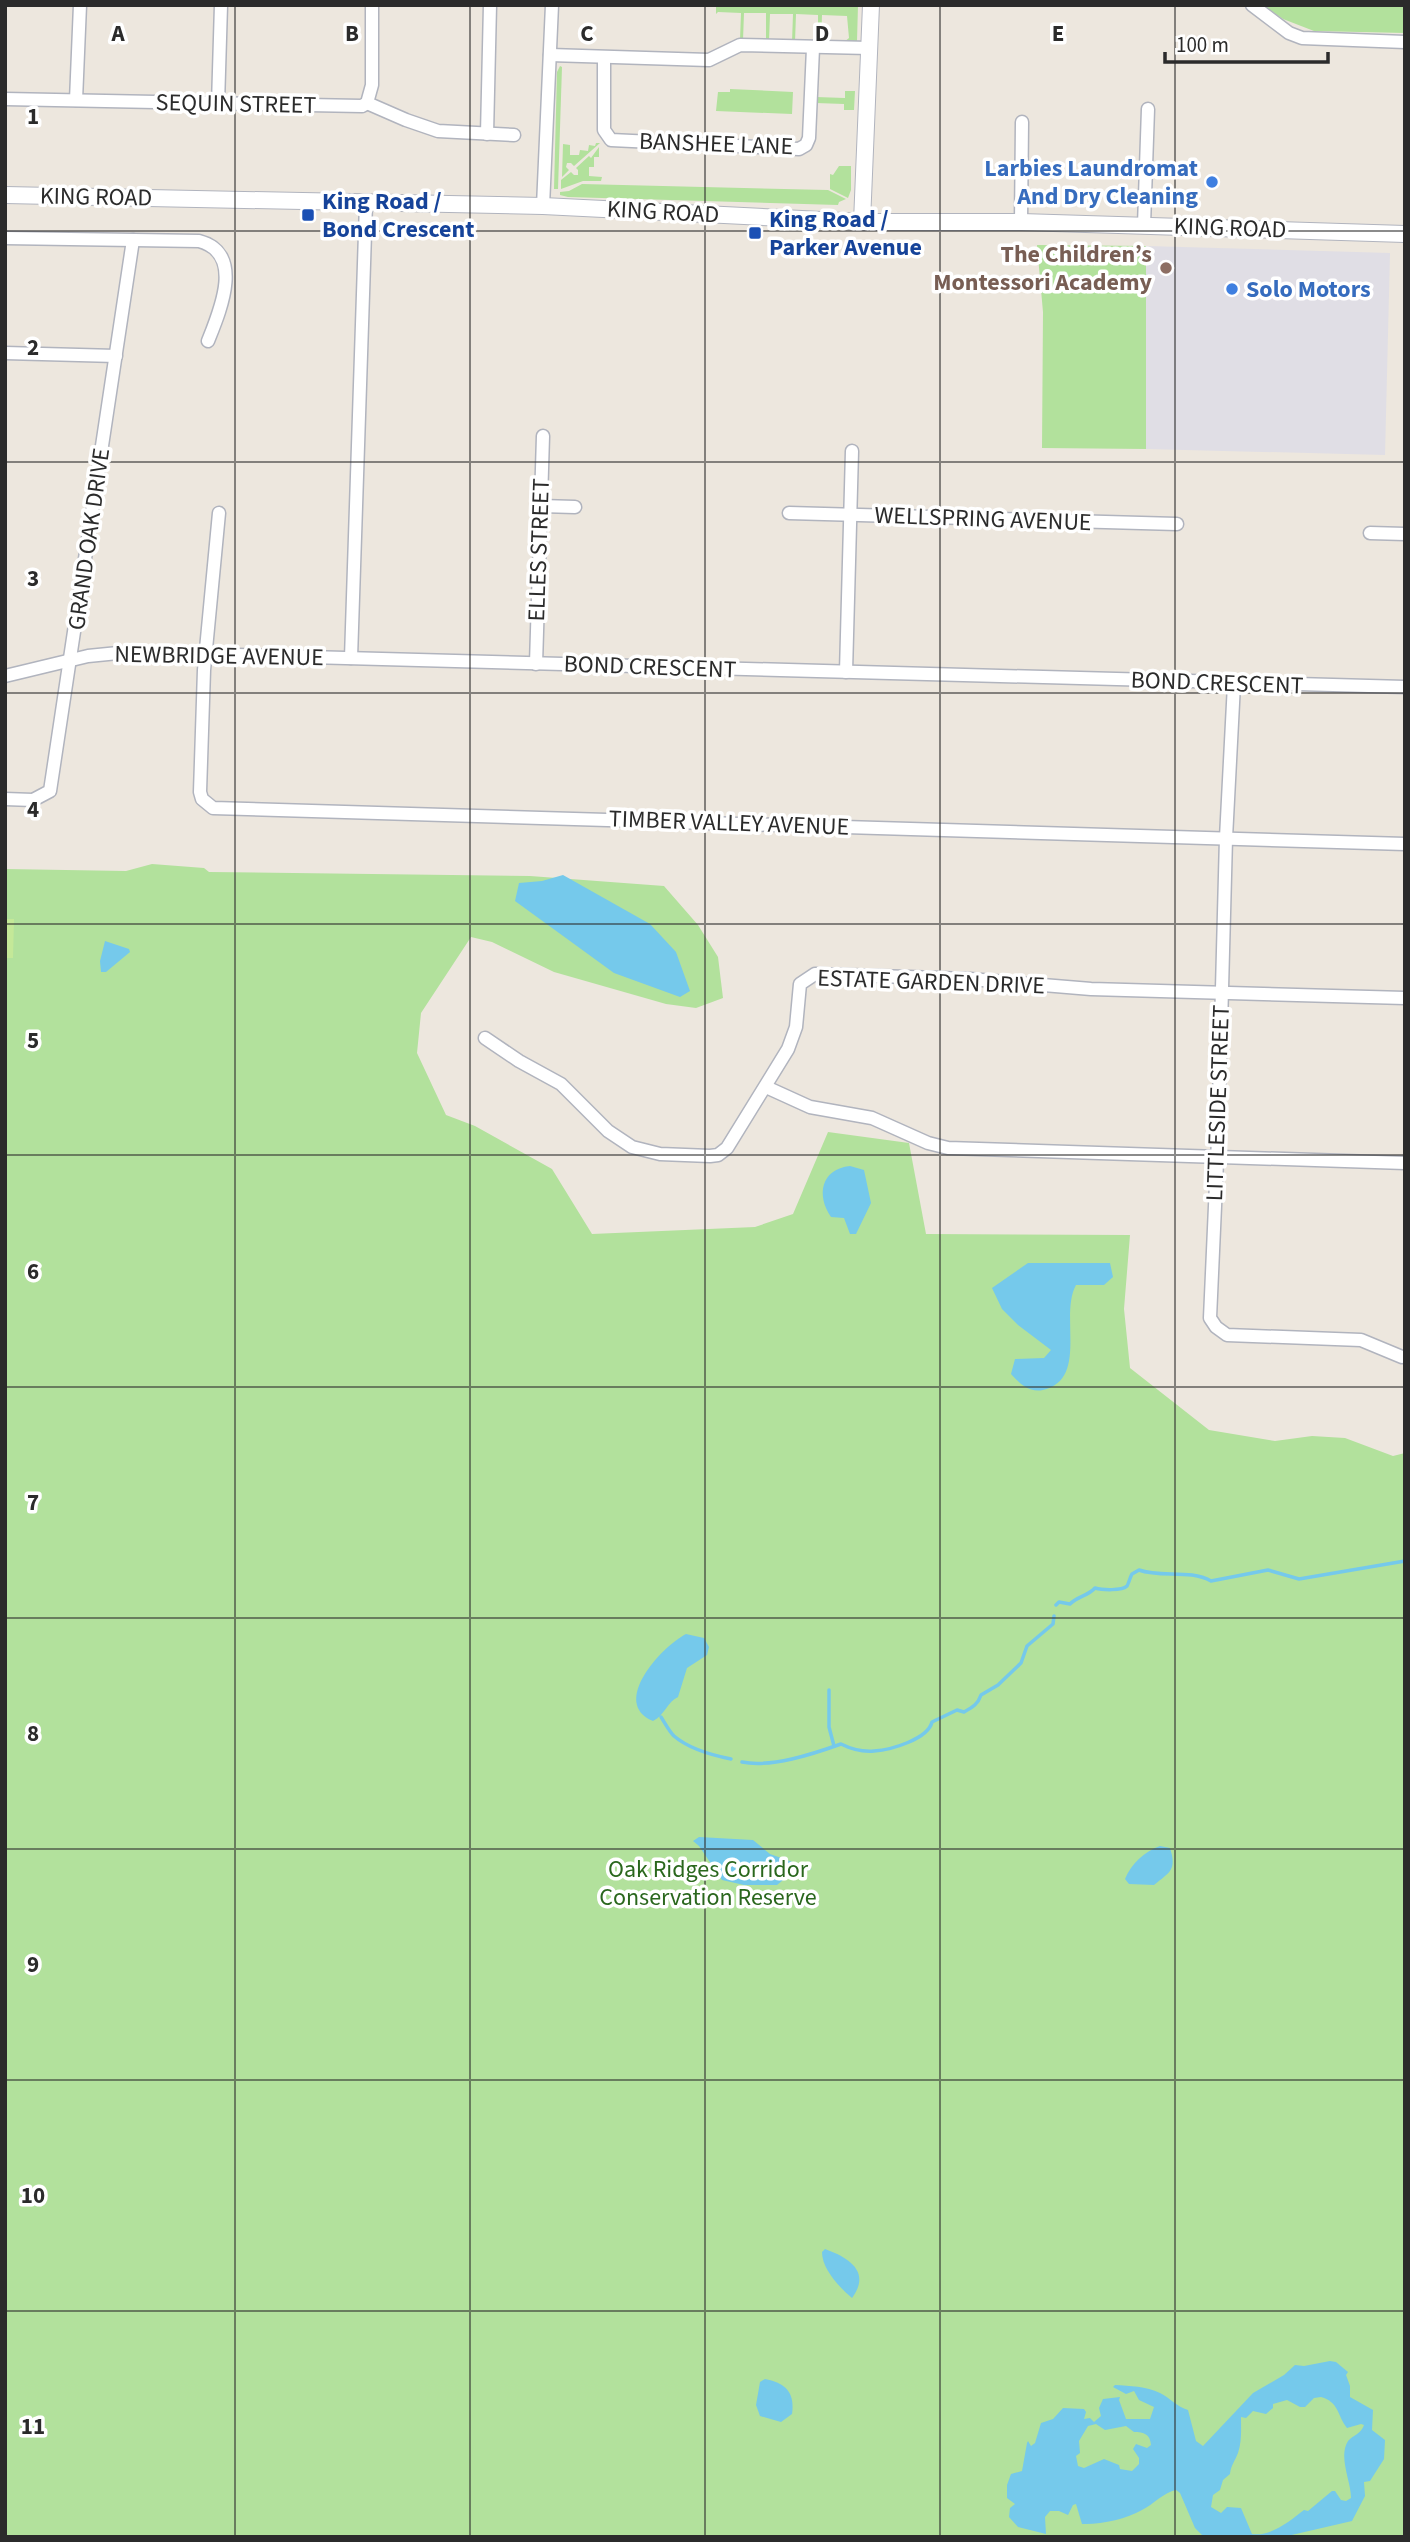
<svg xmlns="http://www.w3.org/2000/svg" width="1410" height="2542" viewBox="0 0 1410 2542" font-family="'Source Sans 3',sans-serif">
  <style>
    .industrial { fill: #e0dee5 }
    .green { fill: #b2e19c }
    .pitch { fill: #c4e898 }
    .water { fill: #75c9eb; fill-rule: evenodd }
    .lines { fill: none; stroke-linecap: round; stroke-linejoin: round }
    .stream { stroke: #75c9eb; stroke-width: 3.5 }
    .street-casing { stroke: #b1b4be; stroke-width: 15 }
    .secondary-casing { stroke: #b1b4be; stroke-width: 18 }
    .street { stroke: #fff; stroke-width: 12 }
    .secondary { stroke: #fff; stroke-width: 16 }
    .grid { fill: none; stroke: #2b2b2b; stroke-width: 2; stroke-opacity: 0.55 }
    .shop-dot { fill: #3f7fe0; stroke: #fff; stroke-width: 2.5 }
    .transit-dot { fill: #1a4fb4; stroke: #fff; stroke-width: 2.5 }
    .education-dot { fill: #8d6e63; stroke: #fff; stroke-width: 2.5 }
    .labels { text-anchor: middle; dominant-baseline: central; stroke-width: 7; stroke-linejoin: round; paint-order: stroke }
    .street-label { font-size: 24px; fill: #2b2b2b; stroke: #fff }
    .shop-label { font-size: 24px; font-weight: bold; fill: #366cbe; stroke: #fff; text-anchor: end }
    .transit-label { font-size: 24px; font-weight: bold; fill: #164399; stroke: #fff; text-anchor: start }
    .education-label { font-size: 24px; font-weight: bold; fill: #785e54; stroke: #fff; text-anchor: end }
    .park-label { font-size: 24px; fill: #2a671d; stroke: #fff }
    .grid-label { font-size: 23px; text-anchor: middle; font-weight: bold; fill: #2b2b2b; stroke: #fff; stroke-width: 7; stroke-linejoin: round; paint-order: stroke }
  </style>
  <rect width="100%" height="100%" fill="#ede7de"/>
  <polygon class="industrial" points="1146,246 1390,253 1385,455 1146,449"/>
  <g class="green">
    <polygon points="716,5 858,5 857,41 844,42 849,38 847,16 822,15 821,42 818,42 818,15 796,14 795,42 792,42 793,14 770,14 769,41 766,41 766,13 744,13 743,40 740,40 741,13 718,12 716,14"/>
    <polygon points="1262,5 1405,5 1405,33 1314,31 1283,19"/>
    <polygon points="560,66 562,67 558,189 554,189 557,72"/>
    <polygon points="730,89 793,92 792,114 716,111 718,92 730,92"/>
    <polygon points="845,91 855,91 854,110 844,110 844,104 816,103 816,97 845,98"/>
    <polygon points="596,143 600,143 574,166 571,163 567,163 566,167 569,170 562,177 563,144 570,145 570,155 579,155 580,150 588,151 589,145 595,146"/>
    <polygon points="599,147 599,157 594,157 594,167 589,167 589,176 602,177 601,181 583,181 561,189 561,180 571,172 574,175 578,175 578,170 576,168 589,156 591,158"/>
    <polygon points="839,166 851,166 851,190 848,198 830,189 830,174 833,175"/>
    <polygon points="582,184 828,190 846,199 839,202 838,205 568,197 560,195 560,192 569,191"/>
    <polygon points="1037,245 1146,246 1146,449 1042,448 1043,312"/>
    <polygon points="152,864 204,868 209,872 530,876 664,886 698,925 718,957 723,998 696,1008 666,1004 554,972 492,942 471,937 421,1013 417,1053 446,1115 475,1126 552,1169 592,1234 755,1227 793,1214 828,1132 909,1143 926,1234 1130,1235 1124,1309 1130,1368 1209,1430 1275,1441 1312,1436 1345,1438 1393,1456 1405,1453 1405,2537 5,2537 5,869 126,871"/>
  </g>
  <polygon class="pitch" points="5,919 14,919 13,958 5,958"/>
  <g class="water">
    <polygon points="563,875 650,924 676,952 690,991 680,997 614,973 515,901 519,883 542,881"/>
    <polygon points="105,941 129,949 130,952 106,972 101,972 100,961"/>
    <path d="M850 1166 864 1170 871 1203 856 1234H850L844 1218 831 1217C816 1195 821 1169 850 1166Z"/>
    <path d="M1028 1263H1110L1113 1277 1104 1285H1076C1059 1316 1089 1379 1043 1390 1029 1393 1020 1384 1011 1374L1015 1359 1044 1358 1051 1350 1018 1325 1002 1309 992 1288Z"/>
    <path d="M686 1634 704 1638 709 1647 707 1655 687 1668 678 1697C667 1702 665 1715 653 1721 610 1703 661 1647 686 1634Z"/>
    <polygon points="699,1837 753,1840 770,1854 812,1869 788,1876 777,1885 744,1885 722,1880 699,1846 693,1841"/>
    <path d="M1160 1846 1170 1848C1177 1870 1170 1872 1154 1885L1129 1884 1125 1879C1131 1864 1145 1851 1160 1846Z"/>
    <path d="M825 2249C847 2257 872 2271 852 2298 839 2287 822 2269 822 2252Z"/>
    <path d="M1330 2361 1336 2362 1348 2372 1346 2375 1350 2386V2397L1373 2410 1372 2430 1385 2440 1384 2459 1370 2481 1364 2482 1365 2496 1352 2521 1283 2537H1204L1195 2528 1180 2493 1176 2490C1164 2492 1154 2504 1142 2510 1126 2519 1100 2525 1082 2524L1076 2504 1073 2505 1068 2515 1059 2511H1050L1045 2517 1046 2534 1018 2527 1009 2517 1010 2508 1015 2504 1007 2498V2485L1011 2474 1022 2471 1027 2443 1028 2441 1031 2446 1035 2443 1041 2423 1053 2419 1063 2408 1084 2409 1086 2412 1084 2419 1090 2418 1094 2422 1101 2416 1099 2408 1103 2399 1120 2397 1119 2400 1126 2419H1150L1154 2407 1139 2400 1134 2391 1126 2394 1113 2387 1115 2385C1130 2386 1146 2386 1160 2393 1170 2398 1177 2407 1188 2410L1196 2441 1203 2446 1253 2393 1284 2375 1295 2365 1304 2366ZM1321 2397C1339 2402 1337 2415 1347 2428L1361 2424 1364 2425C1361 2434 1353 2435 1348 2441 1338 2457 1351 2481 1351 2498L1346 2501 1341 2500 1335 2491H1332L1308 2511 1304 2510C1290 2521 1270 2537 1252 2534L1241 2508 1227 2507 1221 2513 1211 2507 1213 2495 1220 2490 1223 2480 1230 2474C1231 2465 1235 2461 1238 2453 1242 2441 1241 2429 1241 2417L1246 2418 1253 2411 1266 2414 1273 2408V2404L1287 2400 1300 2407H1305L1314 2398ZM1096 2424 1105 2430 1126 2426 1134 2432C1144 2432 1150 2434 1151 2445L1147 2448 1136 2444 1133 2449 1139 2458V2464L1132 2471 1120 2469 1119 2465 1104 2459 1084 2468 1078 2466 1076 2456 1080 2453 1079 2441 1088 2426Z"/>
    <path d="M765 2379C786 2383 795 2393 792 2414L781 2422 760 2416 756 2405 760 2382Z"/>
  </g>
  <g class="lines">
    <g class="stream">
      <path d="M1056 1605 1059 1602 1070 1604C1078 1596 1088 1596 1095 1588 1102 1590 1122 1591 1127 1586 1128 1585 1131 1575 1132 1574L1139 1570C1161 1578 1190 1569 1211 1581L1268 1570 1299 1579 1405 1561"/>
      <polyline points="829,1690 829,1727 834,1746"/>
      <path d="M661 1717C665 1723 669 1731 674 1736 689 1749 711 1755 731 1759"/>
      <path d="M742 1762C771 1768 813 1754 841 1744 851 1749 862 1752 874 1751 891 1750 928 1739 932 1722L957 1710 964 1712C973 1707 978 1704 981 1695L998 1685 1021 1663 1027 1646 1053 1624 1054 1616"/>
    </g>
    <g class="street-casing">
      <g id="street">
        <polyline points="1252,5 1289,33 1302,38 1405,42"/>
        <polyline points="550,55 709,60 740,45 869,48"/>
        <polyline points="604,58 604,130 611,140 799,149 806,145 809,138 813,48"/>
        <polyline points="5,99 362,106 367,103 372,85 372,5"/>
        <polyline points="76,100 80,5"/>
        <polyline points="367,103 406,120 438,131 514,135"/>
        <polyline points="218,104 221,5"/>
        <polyline points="487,134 490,5"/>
        <polyline points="543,206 552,5"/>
        <polyline points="1021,222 1022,122"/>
        <polyline points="1144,225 1148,109"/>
        <path d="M5 238 199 241C245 253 220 311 208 341"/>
        <polyline points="5,353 116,356"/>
        <polyline points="541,506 575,507"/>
        <polyline points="219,513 204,670 200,792 202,799 213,808 1405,844"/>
        <polyline points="789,513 1177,524"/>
        <polyline points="1370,533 1405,534"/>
        <polyline points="351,658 366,203"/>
        <polyline points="536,664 543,436"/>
        <polyline points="846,672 852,451"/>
        <polyline points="5,676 88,656 128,652 1405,687"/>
        <polyline points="1234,684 1226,838 1218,1139 1210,1318 1216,1327 1227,1335 1361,1340 1402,1357"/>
        <polyline points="5,799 33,800 50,791 133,240"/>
        <polyline points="485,1038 519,1061 561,1084 608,1131 632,1147 660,1154 710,1156 718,1155 727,1148 788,1049 796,1027 800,984 815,974 970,979 1091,989 1405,998"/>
        <polyline points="766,1087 810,1107 872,1118 928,1143 948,1148 1405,1163"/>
      </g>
    </g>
    <g class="secondary-casing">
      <g id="secondary">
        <polyline points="5,195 543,206 862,222 1021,222 1405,234"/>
        <polyline points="862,222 871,5"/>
      </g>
    </g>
    <use href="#street" class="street"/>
    <use href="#secondary" class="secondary"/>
  </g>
  <path class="grid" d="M235 5V2537M470 5V2537M705 5V2537M940 5V2537M1175 5V2537M5 231H1405M5 462H1405M5 693H1405M5 924H1405M5 1155H1405M5 1387H1405M5 1618H1405M5 1849H1405M5 2080H1405M5 2311H1405"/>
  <g class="shop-dot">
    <circle cx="1212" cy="182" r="7"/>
    <circle cx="1232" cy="289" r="7"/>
  </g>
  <g class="transit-dot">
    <rect x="301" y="208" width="14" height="14" rx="3.5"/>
    <rect x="748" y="226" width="14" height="14" rx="3.5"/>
  </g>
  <circle class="education-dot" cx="1166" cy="268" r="7"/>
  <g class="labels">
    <g class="street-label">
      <text transform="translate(236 104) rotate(1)">SEQUIN STREET</text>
      <text transform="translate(716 144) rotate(2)">BANSHEE LANE</text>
      <text transform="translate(96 197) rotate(1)">KING ROAD</text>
      <text transform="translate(663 212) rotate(3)">KING ROAD</text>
      <text transform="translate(1230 228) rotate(2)">KING ROAD</text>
      <text transform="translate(983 519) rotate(2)">WELLSPRING AVENUE</text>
      <text transform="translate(89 539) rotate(-82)">GRAND OAK DRIVE</text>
      <text transform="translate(539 550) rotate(-88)">ELLES STREET</text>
      <text transform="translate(219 656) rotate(1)">NEWBRIDGE AVENUE</text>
      <text transform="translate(650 667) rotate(2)">BOND CRESCENT</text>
      <text transform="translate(1217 683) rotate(2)">BOND CRESCENT</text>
      <text transform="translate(729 823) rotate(2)">TIMBER VALLEY AVENUE</text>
      <text transform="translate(931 982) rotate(2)">ESTATE GARDEN DRIVE</text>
      <text transform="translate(1218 1103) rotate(-88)">LITTLESIDE STREET</text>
    </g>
    <g class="shop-label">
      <text x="1198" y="168">Larbies Laundromat<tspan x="1198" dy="28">And Dry Cleaning</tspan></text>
      <text x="1246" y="289" text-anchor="start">Solo Motors</text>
    </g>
    <g class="transit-label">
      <text x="322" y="201">King Road /<tspan x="322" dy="28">Bond Crescent</tspan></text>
      <text x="769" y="219">King Road /<tspan x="769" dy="28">Parker Avenue</tspan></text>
    </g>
    <g class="education-label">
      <text x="1152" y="254">The Children’s<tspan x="1152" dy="28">Montessori Academy</tspan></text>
    </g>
    <g class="park-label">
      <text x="708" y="1869">Oak Ridges Corridor<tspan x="708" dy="28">Conservation Reserve</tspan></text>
    </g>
  </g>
  <g class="grid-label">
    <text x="118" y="41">A</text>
    <text x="352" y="41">B</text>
    <text x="587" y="41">C</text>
    <text x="822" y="41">D</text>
    <text x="1058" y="41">E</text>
    <text x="33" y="124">1</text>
    <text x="33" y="355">2</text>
    <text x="33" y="586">3</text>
    <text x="33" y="817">4</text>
    <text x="33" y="1048">5</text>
    <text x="33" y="1279">6</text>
    <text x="33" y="1510">7</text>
    <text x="33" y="1741">8</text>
    <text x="33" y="1972">9</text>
    <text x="33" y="2203">10</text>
    <text x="33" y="2434">11</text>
  </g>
  <rect width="1410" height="2542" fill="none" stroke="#2b2b2b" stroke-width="14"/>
  <path d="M1165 52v10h163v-10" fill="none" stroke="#2b2b2b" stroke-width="3.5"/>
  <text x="1176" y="52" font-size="21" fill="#2b2b2b" stroke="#ffffff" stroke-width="5" paint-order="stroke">100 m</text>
</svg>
